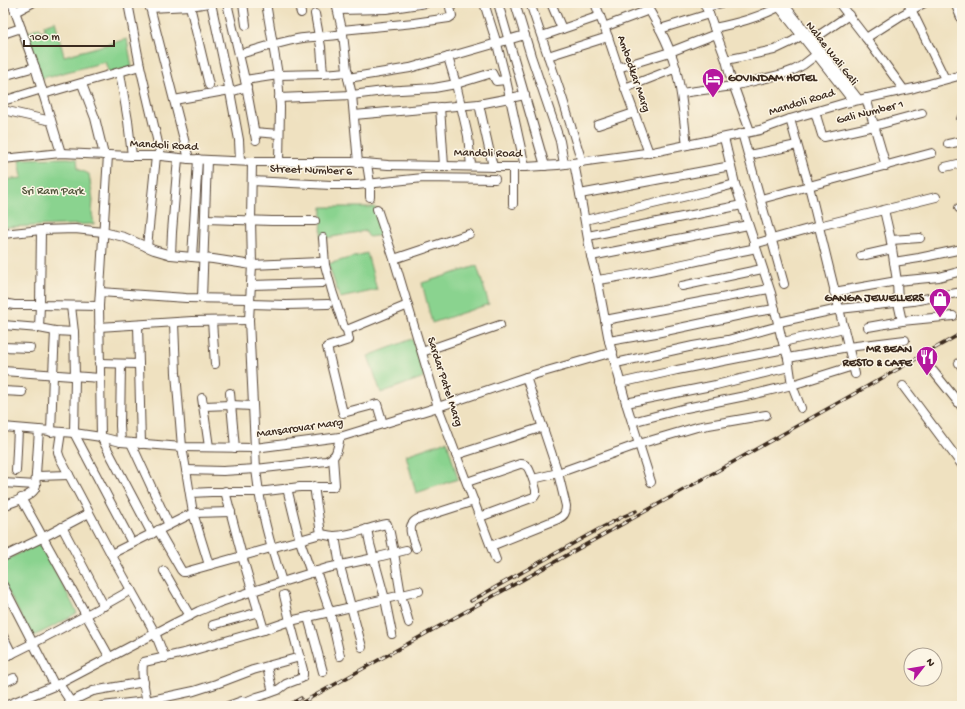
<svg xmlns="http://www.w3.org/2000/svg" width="965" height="709" viewBox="0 0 965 709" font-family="'Gochi Hand',sans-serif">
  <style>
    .green { fill: #8ad38f; stroke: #627e56 }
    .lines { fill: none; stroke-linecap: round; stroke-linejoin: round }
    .minor-casing { stroke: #564536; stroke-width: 10 }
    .minor { stroke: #fff; stroke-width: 8 }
    .rail-casing { stroke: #3b2a1e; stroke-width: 3.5 }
    .rail { stroke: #fcf5e5; stroke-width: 2; stroke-dasharray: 6; stroke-linecap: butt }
    .labels { text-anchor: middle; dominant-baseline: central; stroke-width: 3; stroke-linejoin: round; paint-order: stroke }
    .street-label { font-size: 12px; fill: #3b2a1e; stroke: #fcf5e5 }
    .poi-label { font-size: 12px; font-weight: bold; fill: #3b2a1e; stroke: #fcf5e5; text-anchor: end }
    .park-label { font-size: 12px; fill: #4f543a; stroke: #fcf5e5 }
  </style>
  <rect width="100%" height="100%" fill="#fcf5e5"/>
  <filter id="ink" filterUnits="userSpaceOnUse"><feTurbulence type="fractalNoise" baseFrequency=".025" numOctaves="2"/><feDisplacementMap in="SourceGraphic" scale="8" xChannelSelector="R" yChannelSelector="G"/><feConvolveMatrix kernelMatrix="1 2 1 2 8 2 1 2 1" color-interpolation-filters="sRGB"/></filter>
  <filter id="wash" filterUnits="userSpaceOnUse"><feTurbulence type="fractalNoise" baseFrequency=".012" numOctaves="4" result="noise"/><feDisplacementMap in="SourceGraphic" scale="16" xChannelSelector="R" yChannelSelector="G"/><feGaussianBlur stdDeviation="0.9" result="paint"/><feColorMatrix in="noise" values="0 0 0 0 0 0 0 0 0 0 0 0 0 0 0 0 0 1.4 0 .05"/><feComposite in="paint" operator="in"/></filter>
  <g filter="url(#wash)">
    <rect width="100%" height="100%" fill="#efe1c0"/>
    <g class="green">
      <polygon points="55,21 64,56 127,39 132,67 109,73 105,62 59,74 51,77 49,76 41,79 26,33 39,27 41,31 45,30 44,25"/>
      <polygon points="68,158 77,159 78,169 89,174 93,200 92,213 94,224 3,227 3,180 22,178 19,159"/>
      <polygon points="322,207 375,207 383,235 369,237 365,231 321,239"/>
      <polygon points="367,253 377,290 340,298 328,264"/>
      <polygon points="477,266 489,304 432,323 422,283"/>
      <polygon points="412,339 424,377 381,393 368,356"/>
      <polygon points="447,441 458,479 416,493 406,455"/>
      <path d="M40 542C51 566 66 589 77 613L60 623 32 637 3 582V562Z"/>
    </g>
  </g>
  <g filter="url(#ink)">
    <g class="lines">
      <g class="minor-casing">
        <g id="minor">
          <polyline points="12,3 35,67 61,153"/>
          <polyline points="128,3 140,66 161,156"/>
          <polyline points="149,3 189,159"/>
          <polyline points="211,3 230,92 239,140 240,161"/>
          <polyline points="227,3 245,80 256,140"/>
          <polyline points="243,3 246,25"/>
          <polyline points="266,3 278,75 280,107 279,162"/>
          <polyline points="298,3 301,13"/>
          <polyline points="336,3 343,34 348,78 352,95 358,163"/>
          <polyline points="484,3 497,44 506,80 525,167"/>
          <polyline points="498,3 545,166"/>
          <polyline points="515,3 531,56 560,141 564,164"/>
          <polyline points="530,3 562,97 582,162"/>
          <polyline points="551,3 562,29"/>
          <polyline points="595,3 608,37 625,88 649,153"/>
          <path d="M645 3C659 26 673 51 678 78 683 100 684 123 687 145"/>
          <polyline points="704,3 709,14 726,60 730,76 750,131"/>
          <polyline points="776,3 853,101"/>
          <polyline points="783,3 859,100"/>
          <polyline points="839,3 866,38 904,90"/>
          <polyline points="908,3 945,79"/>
          <polyline points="955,3 962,20"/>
          <polyline points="190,6 209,85"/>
          <polyline points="706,7 722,3"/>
          <polyline points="150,8 190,6 209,3"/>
          <polyline points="338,10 386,9 426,3"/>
          <polyline points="15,12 32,3"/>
          <polyline points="604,27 649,10"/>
          <path d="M714 28C738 23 757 18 779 7"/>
          <polyline points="660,29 709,14"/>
          <polyline points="342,30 414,23 449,18 452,16 449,3"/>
          <polyline points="3,34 21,28"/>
          <polyline points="542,36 600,16"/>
          <polyline points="866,38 902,15 924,3"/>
          <polyline points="812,40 849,15"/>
          <path d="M240 54C259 49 277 43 297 39 312 36 328 37 343 34"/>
          <polyline points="548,56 608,37"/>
          <polyline points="448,57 456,84 468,136 471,166"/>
          <polyline points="726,60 774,50 793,41 805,33"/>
          <polyline points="618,68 670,52 716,34"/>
          <polyline points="120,73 128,121 132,156"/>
          <polyline points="323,74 348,72"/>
          <polyline points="3,76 35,67"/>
          <polyline points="348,78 410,68 525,35"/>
          <polyline points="245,80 278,75 323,74 321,47 315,14"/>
          <polyline points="82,84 95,118 104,155"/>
          <polyline points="625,88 676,68"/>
          <polyline points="230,92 247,87"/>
          <polyline points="681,93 733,86 783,74 794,70 803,65 816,55"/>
          <polyline points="43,94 140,66"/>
          <polyline points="279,98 352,95 384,91 434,88 456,84 492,73 496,81 506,80"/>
          <polyline points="866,98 886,166"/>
          <polyline points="174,100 230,90"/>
          <polyline points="3,101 42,89"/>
          <polyline points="479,104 493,167"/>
          <polyline points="440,107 444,166"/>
          <polyline points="3,110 51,121"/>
          <polyline points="815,112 822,135 824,137 874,126 922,113"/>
          <polyline points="354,115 479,104 525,95"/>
          <polyline points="790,119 809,186 855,374"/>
          <polyline points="961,119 962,119"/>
          <polyline points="598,125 634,113"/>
          <polyline points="254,132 279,134"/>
          <polyline points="742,133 784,284"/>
          <polyline points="724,138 735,184 771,293 781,336 788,358 792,385 801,408"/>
          <polyline points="948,144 962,141"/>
          <polyline points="108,155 99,306 101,437 152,534"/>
          <polyline points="749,155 797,145"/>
          <polyline points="3,159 61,153 132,156 161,156 189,159 252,162 352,162 388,165 498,167 525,167 558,165 653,152 760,130 790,119 845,103 914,88 962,75"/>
          <path d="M252 162 251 220 252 265 249 320 256 469C260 509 270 544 282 582"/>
          <polyline points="574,163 580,194 591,256 598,283 609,341 626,403 651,482"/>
          <polyline points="367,164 370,183 370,197"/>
          <polyline points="513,167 513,204"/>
          <polyline points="945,167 962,163"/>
          <polyline points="252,181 331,185 357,185 423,178 495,179"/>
          <polyline points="580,194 731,166"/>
          <polyline points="761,199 809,186 932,153"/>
          <polyline points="959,208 962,207"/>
          <polyline points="377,209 394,259 438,407 496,560"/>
          <polyline points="884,210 890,236 897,281 898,303 902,321"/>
          <polyline points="205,219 272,221 315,221"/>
          <polyline points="585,220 708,191 735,184"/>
          <polyline points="41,230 40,305 99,306"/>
          <polyline points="3,234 41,230 75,229 103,232 124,237 154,250 171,255 213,259 252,265 320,262"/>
          <polyline points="588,236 742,205"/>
          <polyline points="323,238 325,265 332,291 344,327 347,330 349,340 327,347 343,413 377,404 383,424"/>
          <polyline points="891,240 920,238"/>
          <polyline points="754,244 819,226 936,197"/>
          <polyline points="147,247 156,156"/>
          <polyline points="171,255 172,232 178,158"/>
          <polyline points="591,256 748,225"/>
          <polyline points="861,256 892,249"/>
          <polyline points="192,257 198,159"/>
          <polyline points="394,259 469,234"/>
          <polyline points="894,262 919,258 962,249"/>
          <path d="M597 280C651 273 703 259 756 248"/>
          <polyline points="251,285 322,283"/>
          <polyline points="682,286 762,269"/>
          <polyline points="100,292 186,298 250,299"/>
          <polyline points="834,292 897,281 939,277 962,271"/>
          <polyline points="202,298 207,160"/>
          <polyline points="3,303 14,305 40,305 39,328"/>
          <polyline points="250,304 286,305 328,304"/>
          <polyline points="71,306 74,332 75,377 74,433 132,543"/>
          <polyline points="605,320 769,289"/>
          <polyline points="212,321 215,364"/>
          <polyline points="779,322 839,309 913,301 962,292"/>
          <polyline points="174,323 176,373 182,447 186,470 193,513 209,565"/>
          <polyline points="3,325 39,328 55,331 74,332"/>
          <polyline points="138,325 141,444"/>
          <polyline points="99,327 192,321 249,320"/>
          <polyline points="868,327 902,321 953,316"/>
          <polyline points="347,330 408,305"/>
          <polyline points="609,341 656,333 755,312 775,309"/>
          <polyline points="783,342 844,328"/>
          <polyline points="3,347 30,348"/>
          <polyline points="422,352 500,325"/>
          <polyline points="788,358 848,347 905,340"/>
          <polyline points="99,363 139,364"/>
          <polyline points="616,363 693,346 728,340 779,326"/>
          <polyline points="959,363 962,367"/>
          <polyline points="121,365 120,426 121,442"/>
          <polyline points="3,371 100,378"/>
          <polyline points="933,371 962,407"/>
          <polyline points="620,383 677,370 785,349"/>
          <polyline points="903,386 962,465"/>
          <polyline points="3,391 22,392"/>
          <polyline points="230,393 235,448"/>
          <polyline points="202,398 209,447"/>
          <polyline points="626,403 716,385 789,367"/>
          <polyline points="204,406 231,405 252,406"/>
          <polyline points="632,422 686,408 755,394 792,385 853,366"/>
          <polyline points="3,427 74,433 101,437 121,442 182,447 255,448 340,437 438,407 526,377 613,352"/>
          <polyline points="51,432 53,375 55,331"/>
          <polyline points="61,432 58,452 60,458 111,554 155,633 165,658"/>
          <polyline points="131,443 169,525"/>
          <polyline points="456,455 543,427"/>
          <path d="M186 470 223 471 256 469 326 461C338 457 337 449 340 437"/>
          <polyline points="16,471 18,429"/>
          <polyline points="37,476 69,475"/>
          <path d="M467 482 520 464C529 463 530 473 533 479"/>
          <polyline points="3,483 36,485"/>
          <polyline points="314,486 321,534"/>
          <polyline points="287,488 300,541 311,573"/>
          <polyline points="225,491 242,556 264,630"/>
          <polyline points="190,493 211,492 258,492 300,487 333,487 335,485 333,457"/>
          <polyline points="21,498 110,658"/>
          <path d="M3 506C13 502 29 498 35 489L39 430"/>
          <polyline points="480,517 534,497 536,494 536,490 533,479 558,473 639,444 697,427 766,415"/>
          <polyline points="62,527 104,606"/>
          <polyline points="367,529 370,544 385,599 392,634"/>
          <path d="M158 530 181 570 183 572H185L321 534C326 535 330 536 334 536 352 536 370 527 387 524L390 533 394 553 401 595 409 623"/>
          <polyline points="335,536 340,566 362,647"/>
          <path d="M491 546 558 519C564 516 566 513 566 506L558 473 526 377"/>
          <path d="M416 548C414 541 407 529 413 523 414 521 416 520 418 519L474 501"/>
          <polyline points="111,554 193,513 231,512"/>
          <polyline points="3,557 42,538 89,513"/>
          <polyline points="164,571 190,616"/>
          <polyline points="316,571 330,612 340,656"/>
          <polyline points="3,585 55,686"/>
          <polyline points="308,617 316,646 323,672"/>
          <polyline points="213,625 259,612"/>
          <polyline points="3,636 12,654"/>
          <path d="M3 658C47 637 89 614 131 590"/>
          <polyline points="267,667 272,688"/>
          <polyline points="3,683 14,678"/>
          <polyline points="59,684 73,705"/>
          <polyline points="70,702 93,691 144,682"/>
          <polyline points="5,706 59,684 173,624 199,611 218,603 253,591 327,568 374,558 406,550"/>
          <polyline points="102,706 147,701 194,691 216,684 253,670 300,657"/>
          <path d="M148 706C145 693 141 677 143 664L144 662 184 653 264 630 290 621 330 612 419 591"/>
          <polyline points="228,706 242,701 245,702 257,697 267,694 278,690 286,684 302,678 303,675 303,670 290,621 284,595"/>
        </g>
      </g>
      <use href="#minor" class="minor"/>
      <g class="rail-casing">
        <g id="rail">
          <polyline points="471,601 599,529 622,517 636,511"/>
          <polyline points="287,706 301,698"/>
          <polyline points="296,706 680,492 962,333"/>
        </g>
      </g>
      <use href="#rail" class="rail"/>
    </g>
  </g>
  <defs>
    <g id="hotel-pin" transform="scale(1.15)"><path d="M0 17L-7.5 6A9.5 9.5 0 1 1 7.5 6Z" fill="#b5179e" stroke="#fcf5e5"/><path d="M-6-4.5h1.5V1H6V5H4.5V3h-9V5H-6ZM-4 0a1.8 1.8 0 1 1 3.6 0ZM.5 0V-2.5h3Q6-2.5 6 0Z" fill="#fff"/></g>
    <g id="shop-pin" transform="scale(1.15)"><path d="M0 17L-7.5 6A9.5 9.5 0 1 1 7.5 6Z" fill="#b5179e" stroke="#fcf5e5"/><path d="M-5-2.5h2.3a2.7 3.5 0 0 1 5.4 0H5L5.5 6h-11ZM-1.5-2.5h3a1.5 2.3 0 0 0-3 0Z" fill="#fff"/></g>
    <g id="restaurant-pin" transform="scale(1.15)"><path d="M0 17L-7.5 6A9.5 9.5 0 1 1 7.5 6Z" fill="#b5179e" stroke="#fcf5e5"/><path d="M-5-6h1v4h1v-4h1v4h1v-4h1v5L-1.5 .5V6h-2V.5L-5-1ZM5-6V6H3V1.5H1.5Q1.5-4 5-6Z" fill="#fff"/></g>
  </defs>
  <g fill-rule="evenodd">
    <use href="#hotel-pin" x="713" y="79"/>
    <use href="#shop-pin" x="940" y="299"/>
    <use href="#restaurant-pin" x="927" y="357"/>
  </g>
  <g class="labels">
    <g class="street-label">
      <text transform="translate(831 54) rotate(52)">Nalae Wali Gali</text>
      <text transform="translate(633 74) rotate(71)">Ambedkar Marg</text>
      <text transform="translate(802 103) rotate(-17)">Mandoli Road</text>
      <text transform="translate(870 113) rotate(-14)">Gali Number 1</text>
      <text transform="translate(164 146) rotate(3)">Mandoli Road</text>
      <text transform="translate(488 154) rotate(1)">Mandoli Road</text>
      <text transform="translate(311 171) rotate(2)">Street Number 6</text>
      <text transform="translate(444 382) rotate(72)">Sardar Patel Marg</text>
      <text transform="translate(300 429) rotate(-8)">Mansarovar Marg</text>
    </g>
    <g class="poi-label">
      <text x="728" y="79" text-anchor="start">GOVINDAM HOTEL</text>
      <text x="924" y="299">GANGA JEWELLERS</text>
      <text x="912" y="350">MR BEAN<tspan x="912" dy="14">RESTO &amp; CAFE</tspan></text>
    </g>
    <g class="park-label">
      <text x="53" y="192">Sri Ram Park</text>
    </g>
  </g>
  <rect width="965" height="709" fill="none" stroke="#fcf5e5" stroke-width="16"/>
  <g transform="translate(923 667) rotate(59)"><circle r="19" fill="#fcf5e5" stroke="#afa495"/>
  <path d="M0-3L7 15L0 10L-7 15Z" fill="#b5179e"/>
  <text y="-6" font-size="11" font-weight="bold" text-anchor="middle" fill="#3b2a1e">N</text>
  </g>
  <path d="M24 40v6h90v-6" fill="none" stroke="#3b2a1e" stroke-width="2"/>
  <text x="30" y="40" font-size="12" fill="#3b2a1e" stroke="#fcf5e5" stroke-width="3" paint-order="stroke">100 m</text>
</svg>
